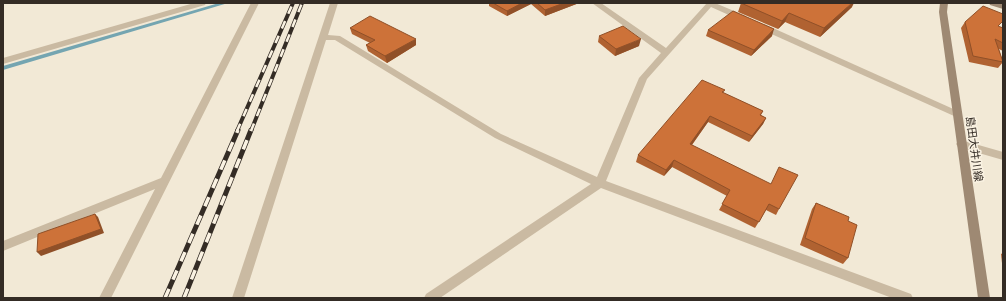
<svg xmlns="http://www.w3.org/2000/svg" width="1006" height="301" viewBox="0 0 1006 301" font-family="Signika,'Noto Sans JP',sans-serif">
  <style>
    .lines { fill: none; stroke-linecap: round; stroke-linejoin: round }
    .stream { fill: #74a5b1; fill-rule: evenodd }
    .street { fill: #cabaa2; fill-rule: evenodd }
    .secondary { fill: #9e8973; fill-rule: evenodd }
    .rail-far1-casing { stroke: #342c25; stroke-width: 4 }
    .rail-casing { stroke: #342c25; stroke-width: 5 }
    .rail-far1 { stroke: #faf2e2; stroke-width: 2.5; stroke-dasharray: 8; stroke-linecap: butt }
    .rail { stroke: #faf2e2; stroke-width: 3.5; stroke-dasharray: 10; stroke-linecap: butt }
    .wall { fill: #b06231 }
    .shaded-wall { fill: #905028 }
    .building { fill: #cd7239; stroke: #905028 }
    .labels { text-anchor: middle; dominant-baseline: central; stroke-width: 3; stroke-linejoin: round; paint-order: stroke }
    .street-label { font-size: 11px; fill: #342c25; stroke: #faf2e2 }
  </style>
  <rect width="100%" height="100%" fill="#f2e9d6"/>
  <g class="lines">
    <polygon class="stream" points="219,3 228,3 3,70 3,66"/>
    <g class="street">
      <polygon points="194,3 206,3 205,5 3,64 3,58"/>
      <polygon points="251,3 259,3 111,298 99,298 155,189 3,251 3,241 161,178"/>
      <polygon points="330,3 338,3 328,35 340,36 501,134 597,177 639,78 661,53 592,3 601,3 666,48 707,3 715,3 746,16 746,20 740,20 711,7 647,79 606,181 911,294 913,298 892,298 601,188 440,298 424,298 426,294 591,184 495,138 335,40 326,40 244,298 232,298"/>
      <polygon points="758,24 764,24 960,112 962,114 957,117 954,116 758,28"/>
      <polygon points="961,140 1003,152 1003,160 958,147 956,144 958,141"/>
    </g>
    <g class="secondary">
      <polygon points="940,3 948,3 947,12 990,298 978,298 939,12"/>
      <polygon points="989,3 1003,4 1003,9 990,5"/>
    </g>
    <g class="rail-far1-casing">
      <g id="rail-far1">
        <polyline points="237,131 293,3"/>
        <polyline points="251,131 302,3"/>
      </g>
    </g>
    <g class="rail-casing">
      <g id="rail">
        <polyline points="165,298 238,130"/>
        <polyline points="184,298 251,130"/>
      </g>
    </g>
    <use href="#rail-far1" class="rail-far1"/>
    <use href="#rail" class="rail"/>
  </g>
  <g class="wall">
    <polygon points="489,3 579,3 545,16 531,4 507,16 489,6"/>
    <polygon points="741,3 852,7 820,37 785,22 778,29 738,12"/>
    <polygon points="965,22 999,27 1003,28 1003,51 999,49 1003,62 998,68 969,62 961,28"/>
    <polygon points="350,28 416,45 387,63 368,51 366,45 370,43 352,34"/>
    <polygon points="708,30 772,36 751,56 706,36"/>
    <polygon points="599,36 639,46 615,56 598,42"/>
    <polygon points="725,90 723,93 763,111 761,115 766,118 763,124 749,142 708,122 692,145 779,209 776,215 766,210 755,228 719,210 727,196 672,167 664,176 636,162 638,155"/>
    <polygon points="816,203 848,221 848,258 843,264 800,245 812,209"/>
    <polygon points="1003,253 1003,272 1001,254"/>
  </g>
  <g class="shaded-wall">
    <polygon points="522,3 531,3 531,4 507,16 507,11"/>
    <polygon points="564,3 579,3 545,16 545,10"/>
    <polygon points="852,3 854,3 852,7 820,37 824,28"/>
    <polygon points="789,13 785,22 778,29 782,21"/>
    <polygon points="774,29 772,36 751,56 754,50"/>
    <polygon points="416,39 416,45 387,63 385,56"/>
    <polygon points="641,39 639,46 615,56 616,49"/>
    <polygon points="710,116 708,122 688,150 690,144"/>
    <polygon points="766,118 763,124 749,142 752,136"/>
    <polygon points="674,160 672,167 664,176 666,170"/>
    <polygon points="95,214 98,217 104,233 41,256 37,252"/>
  </g>
  <g class="building">
    <polygon points="493,3 522,3 507,11"/>
    <polygon points="537,3 564,3 545,10"/>
    <polygon points="741,3 852,3 824,28 789,13 782,21"/>
    <polygon points="983,6 1003,14 1003,21 998,26 1003,28 1003,43 995,39 1003,62 973,56 965,22"/>
    <polygon points="733,11 774,29 754,50 708,30"/>
    <polygon points="370,16 416,39 385,56 366,45 375,40 350,28"/>
    <polygon points="623,26 641,39 616,49 599,36"/>
    <polygon points="702,80 725,90 722,92 763,111 760,115 766,118 752,136 710,116 690,144 771,184 779,167 798,175 779,209 769,204 759,222 722,204 730,190 674,160 666,170 638,155"/>
    <polygon points="816,203 849,217 848,221 857,225 848,258 805,238"/>
    <polygon points="95,214 101,229 37,252 38,234"/>
  </g>
  <g class="labels">
    <g class="street-label">
      <text transform="translate(974 149) rotate(82)">島田大井川線</text>
    </g>
  </g>
  <rect width="1006" height="301" fill="none" stroke="#342c25" stroke-width="8"/>
</svg>
